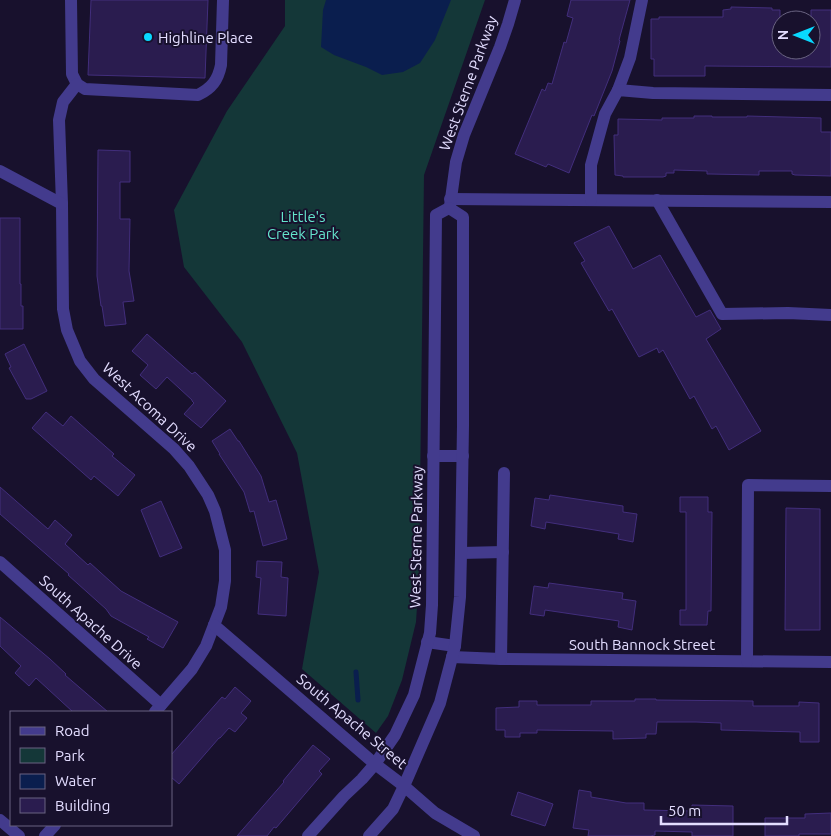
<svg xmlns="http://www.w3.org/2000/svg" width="831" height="836" viewBox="0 0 831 836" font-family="Ubuntu,sans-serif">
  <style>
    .green { fill: #143738 }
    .water { fill: #0a1e4e }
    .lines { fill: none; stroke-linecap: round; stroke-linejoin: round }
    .stream { stroke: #0a1e4e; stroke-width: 5 }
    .building { fill: #2a1c4f; stroke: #422e7c }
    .minor { stroke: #433b8d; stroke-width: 12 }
    .poi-dot { fill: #09d8ff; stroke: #18112d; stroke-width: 2 }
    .labels { text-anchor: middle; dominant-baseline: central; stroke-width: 4; stroke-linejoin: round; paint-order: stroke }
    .poi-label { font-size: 15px; fill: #e3ddff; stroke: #18112d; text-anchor: start }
    .street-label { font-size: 15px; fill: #e3ddff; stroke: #18112d }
    .park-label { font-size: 15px; fill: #64e4cc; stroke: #18112d }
  </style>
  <rect width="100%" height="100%" fill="#18112d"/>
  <polygon class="green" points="285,0 485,0 424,175 419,576 416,622 402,680 388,716 376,733 302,669 319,572 297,453 242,342 184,267 174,210 227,111 285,26"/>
  <polygon class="water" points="326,0 451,0 435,40 420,63 403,72 382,75 366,67 334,55 321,47 323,10"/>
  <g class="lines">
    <polyline class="stream" points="356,672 358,700"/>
  </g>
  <g class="building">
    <polygon points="91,0 208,0 205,78 88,75"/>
    <polygon points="571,0 630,0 619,40 620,41 612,71 594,116 592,115 569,173 548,164 546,167 515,154 542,89 545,91 548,83 552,84 564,42 566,43 573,18 567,16"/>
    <polygon points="731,7 772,8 772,10 780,10 780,50 811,50 811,10 831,10 831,67 705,66 705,76 654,76 654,59 651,59 651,19 659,19 659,17 723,17 723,10 731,9"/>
    <polygon points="694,116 712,116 712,117 747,117 747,116 821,118 821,132 831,132 831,176 795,175 792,174 792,171 759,171 759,175 710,174 707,174 707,171 674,170 674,173 666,173 666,176 663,177 623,177 623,176 615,175 614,135 618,135 618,119 662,120 662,118 694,118"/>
    <polygon points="98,150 130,151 130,182 120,182 120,219 130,219 129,271 134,301 123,302 126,324 105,326 102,306 101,306 97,276"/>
    <polygon points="0,218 20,218 20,284 21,284 21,306 23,306 23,329 0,329"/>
    <polygon points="609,226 633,269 660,255 696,317 710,310 721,329 706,339 761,431 729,450 716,426 712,429 694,396 690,399 663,350 659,353 657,348 639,357 612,309 609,311 581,263 585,261 574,243"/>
    <polygon points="147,334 192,374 195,372 226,401 201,428 184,414 194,403 192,401 192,400 167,377 156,389 140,375 148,365 132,351"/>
    <polygon points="24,344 47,391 31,399 26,399 9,368 11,367 5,354"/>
    <polygon points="46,412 63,426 71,416 114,454 112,456 135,475 118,496 94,476 91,480 32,428"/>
    <polygon points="230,429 238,441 239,441 261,476 269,502 276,500 287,539 263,546 254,511 250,512 244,492 219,454 220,454 212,441"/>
    <polygon points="0,487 48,529 55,520 72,535 65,544 88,565 90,563 121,591 178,622 163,648 147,639 149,637 111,616 106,609 68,575 69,574 0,514"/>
    <polygon points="550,495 623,506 623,512 637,514 633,542 618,539 619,534 546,522 545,529 531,526 535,498 549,500"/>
    <polygon points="680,497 708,497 708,512 712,512 711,611 708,611 707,625 680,625 680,610 686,610 686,512 680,512"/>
    <polygon points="161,501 182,548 160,557 141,510"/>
    <polygon points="786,508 820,509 820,630 785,630"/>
    <polygon points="257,561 282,562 281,577 288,578 286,616 258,614 261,578 256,577"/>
    <polygon points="549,583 623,593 622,599 636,601 632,630 618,627 619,621 545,610 544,616 530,614 534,586 548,588"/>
    <polygon points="0,617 50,659 66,674 65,675 108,712 73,712 36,678 29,686 15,673 21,666 0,646"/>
    <polygon points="235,687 251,701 241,713 247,718 235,732 229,728 220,738 219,738 179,784 171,777 171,755 222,697 225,699"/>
    <polygon points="635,699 656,699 656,700 753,701 753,706 799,706 799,702 819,703 819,742 800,742 800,732 721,730 721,723 696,722 657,722 656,734 646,734 646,738 613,739 613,731 537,730 537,733 520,733 520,737 505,737 505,730 496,730 496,708 519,707 519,701 537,701 537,705 591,705 591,701 635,701"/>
    <polygon points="313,745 330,759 319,771 322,774 276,828 274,827 267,836 237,836 284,782 283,781"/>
    <polygon points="579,790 591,792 591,797 626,803 644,803 644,810 692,811 692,805 733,806 733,836 692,836 692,832 655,831 655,835 650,836 588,836 589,830 573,828"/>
    <polygon points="518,792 553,804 545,826 511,815"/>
    <polygon points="831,813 831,834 799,834 799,836 765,836 765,818 805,818 805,814"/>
  </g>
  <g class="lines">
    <g class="minor">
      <path d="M71 0 72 74 77 84 85 89 198 95C212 88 218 80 221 65L223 0"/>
      <polyline points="77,84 63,102 59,120 62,204 63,309 67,330 80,361 94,379 174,449 189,466 208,495 215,511 225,550 225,581 221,607 206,646 192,669 155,712"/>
      <polyline points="618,90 630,58 642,0"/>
      <polyline points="0,171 62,204"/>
      <polyline points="450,199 831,202"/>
      <polyline points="591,200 591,165 605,114 618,90 653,93 831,95"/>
      <polyline points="657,200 722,314 788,313 831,315"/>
      <polyline points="450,206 456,162 464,135 500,47 508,24 515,0"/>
      <polyline points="433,456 463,456"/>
      <polyline points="461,553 503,552"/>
      <polyline points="0,562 161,705"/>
      <polyline points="214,625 375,764 404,786 435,813 474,836"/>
      <polyline points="427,642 455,646"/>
      <polyline points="452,657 501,659 831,662"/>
      <polyline points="501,659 504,473"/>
      <polyline points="747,661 748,485 831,486"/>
      <polyline points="0,820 19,836"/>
      <polyline points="45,836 55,825"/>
      <polyline points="308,836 344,796 362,779 375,764 395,735 414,695 430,633 432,605 436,215 449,208"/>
      <polyline points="369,836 393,809 404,786 440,703 455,646 460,597 461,553 463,426 463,217 449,208"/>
    </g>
  </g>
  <circle class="poi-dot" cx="148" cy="37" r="5"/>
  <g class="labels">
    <g class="poi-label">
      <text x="158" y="37">Highline Place</text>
    </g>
    <g class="street-label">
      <text transform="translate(468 83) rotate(-70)">West Sterne Parkway</text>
      <text transform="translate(150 407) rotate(43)">West Acoma Drive</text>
      <text transform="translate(416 537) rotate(-89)">West Sterne Parkway</text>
      <text transform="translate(91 622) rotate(42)">South Apache Drive</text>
      <text x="642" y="644">South Bannock Street</text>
      <text transform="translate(352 721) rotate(40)">South Apache Street</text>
    </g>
    <g class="park-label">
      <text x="303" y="216">Little's<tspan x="303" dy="17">Creek Park</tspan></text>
    </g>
  </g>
  <rect x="10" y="711" width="162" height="115" fill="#18112d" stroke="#696381"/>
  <rect x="20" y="727" width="25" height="8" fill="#433b8d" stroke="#696381"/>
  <text x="55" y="736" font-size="15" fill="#e3ddff">Road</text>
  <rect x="20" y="748" width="25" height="15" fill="#143738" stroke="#696381"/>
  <text x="55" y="761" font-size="15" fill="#e3ddff">Park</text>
  <rect x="20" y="774" width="25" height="15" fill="#0a1e4e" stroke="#696381"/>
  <text x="55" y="786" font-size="15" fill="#e3ddff">Water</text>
  <rect x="20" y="798" width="25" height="15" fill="#2a1c4f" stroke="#696381"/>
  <text x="55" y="811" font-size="15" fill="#e3ddff">Building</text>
  <g transform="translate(796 35) rotate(270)"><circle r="24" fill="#18112d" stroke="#696381"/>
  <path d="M0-4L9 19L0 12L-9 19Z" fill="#09d8ff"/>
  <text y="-8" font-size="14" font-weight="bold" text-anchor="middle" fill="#e3ddff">N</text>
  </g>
  <path d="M661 816v8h126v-8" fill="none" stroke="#e3ddff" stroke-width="2.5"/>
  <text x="668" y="816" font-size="15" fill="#e3ddff" stroke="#18112d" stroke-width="4" paint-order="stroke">50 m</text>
</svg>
